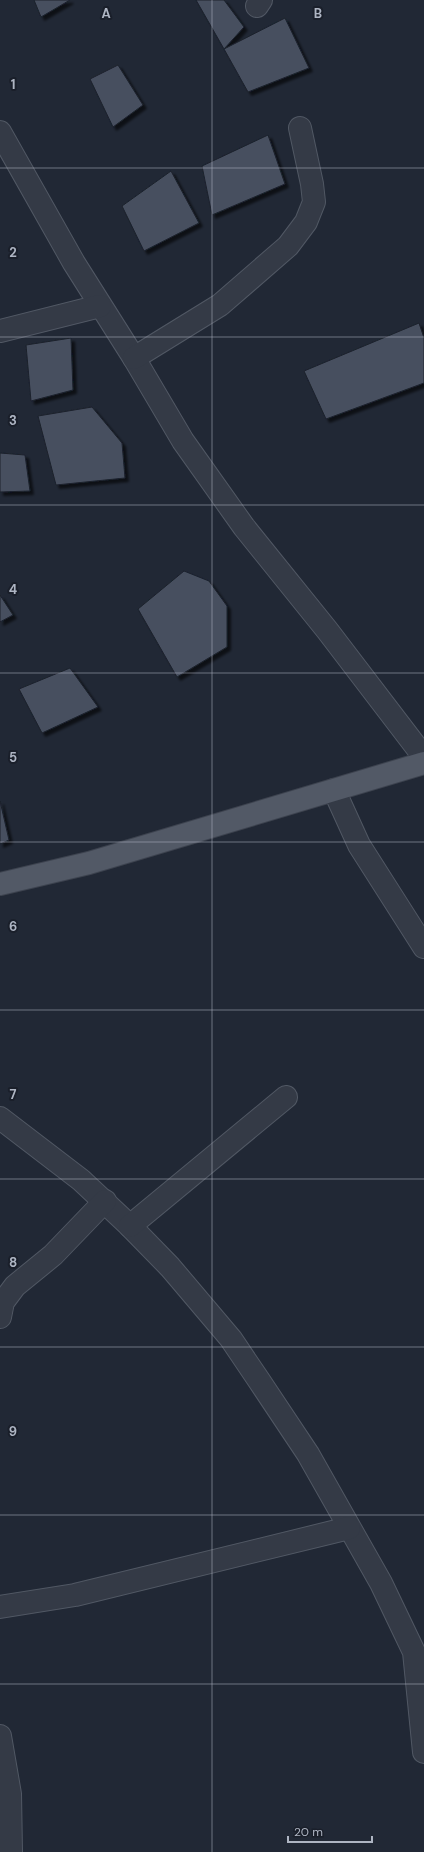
<svg xmlns="http://www.w3.org/2000/svg" width="424" height="1852" viewBox="0 0 424 1852" font-family="'DM Sans',sans-serif">
  <style>
    .building { fill: #474f5f; stroke: #1b212c; filter: url(#shadow) }
    .lines { fill: none; stroke-linecap: round; stroke-linejoin: round }
    .minor-casing { stroke: #515864; stroke-width: 24 }
    .major-casing { stroke: #3d434f; stroke-width: 24 }
    .minor { stroke: #343a46; stroke-width: 22 }
    .major { stroke: #525966; stroke-width: 22 }
    .grid { fill: none; stroke: #aeb5c3; stroke-width: 1; stroke-opacity: 0.55 }
    .grid-label { font-size: 13px; text-anchor: middle; font-weight: bold; fill: #aeb5c3; stroke: #1a1f2a; stroke-width: 4; stroke-linejoin: round; paint-order: stroke }
  </style>
  <defs>
    <filter id="shadow"><feDropShadow dx="3.5" dy="3.5" stdDeviation="1" flood-color="#0009"/></filter>
  </defs>
  <rect width="100%" height="100%" fill="#212835"/>
  <g class="building">
    <polygon points="34,0 70,0 41,17"/>
    <polygon points="196,0 224,0 244,27 224,49"/>
    <polygon points="285,18 309,68 248,92 224,49"/>
    <polygon points="118,65 143,105 113,127 90,79"/>
    <polygon points="268,135 285,184 212,215 202,166"/>
    <polygon points="171,171 199,223 144,251 122,206"/>
    <polygon points="419,323 424,338 424,383 326,419 304,371"/>
    <polygon points="71,338 73,390 31,401 26,345"/>
    <polygon points="92,407 122,443 125,478 56,485 38,416"/>
    <polygon points="0,453 25,455 30,491 0,492"/>
    <polygon points="184,571 209,581 227,606 227,647 177,677 138,609"/>
    <polygon points="0,595 13,615 0,622"/>
    <polygon points="70,668 98,707 42,733 19,689"/>
    <polygon points="0,801 9,840 0,844"/>
  </g>
  <g class="lines">
    <g class="minor-casing">
      <g id="minor">
        <polyline points="257,6 261,0"/>
        <polyline points="0,132 74,263 134,358 183,441 244,527 327,630 424,757"/>
        <polyline points="0,331 100,306"/>
        <polyline points="134,358 220,305 288,246 306,222 314,202 312,184 300,128"/>
        <polyline points="334,790 359,845 424,947"/>
        <polyline points="0,1118 81,1180 130,1226 170,1267 231,1339 258,1379 308,1454 381,1583 414,1652 424,1752"/>
        <polyline points="130,1226 286,1097"/>
        <polyline points="0,1317 3,1302 15,1286 53,1255 105,1201"/>
        <polyline points="0,1607 75,1595 349,1528"/>
        <polyline points="0,1736 10,1794 11,1852"/>
      </g>
    </g>
    <g class="major-casing">
      <polyline id="major" points="0,884 89,863 424,763"/>
    </g>
    <use href="#minor" class="minor"/>
    <use href="#major" class="major"/>
  </g>
  <path class="grid" d="M212 0V1852M0 168H424M0 337H424M0 505H424M0 673H424M0 842H424M0 1010H424M0 1179H424M0 1347H424M0 1515H424M0 1684H424"/>
  <g class="grid-label">
    <text x="106" y="18">A</text>
    <text x="318" y="18">B</text>
    <text x="13" y="89">1</text>
    <text x="13" y="257">2</text>
    <text x="13" y="425">3</text>
    <text x="13" y="594">4</text>
    <text x="13" y="762">5</text>
    <text x="13" y="931">6</text>
    <text x="13" y="1099">7</text>
    <text x="13" y="1267">8</text>
    <text x="13" y="1436">9</text>
  </g>
  <path d="M288 1836v6h84v-6" fill="none" stroke="#aeb5c3" stroke-width="2"/>
  <text x="294" y="1836" font-size="12" fill="#aeb5c3" stroke="#1a1f2a" stroke-width="3" paint-order="stroke">20 m</text>
</svg>
